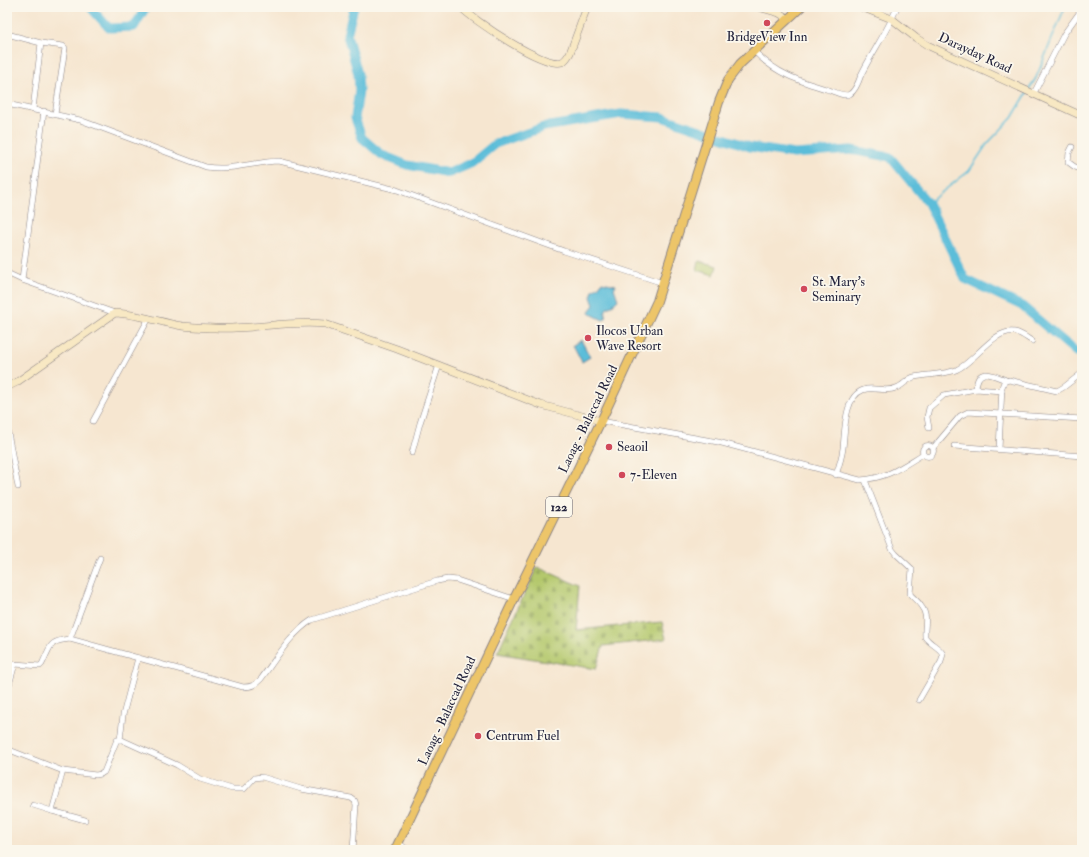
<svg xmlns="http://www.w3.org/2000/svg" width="1089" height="857" viewBox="0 0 1089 857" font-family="'IM FELL Double Pica',serif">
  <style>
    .green { fill: #b4c86c; stroke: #6b7554 }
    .cemetery { fill: url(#cemetery-stones); stroke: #6b7554 }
    .water { fill: #5bbdd9; stroke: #3e708a }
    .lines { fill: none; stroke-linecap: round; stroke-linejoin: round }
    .stream { stroke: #5bbdd9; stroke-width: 1.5 }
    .river { stroke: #5bbdd9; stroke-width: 9 }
    .street-casing { stroke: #8c8486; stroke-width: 6 }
    .secondary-casing { stroke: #8c8486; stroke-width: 8 }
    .primary-casing { stroke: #8c8486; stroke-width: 10 }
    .street { stroke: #fff; stroke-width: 5 }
    .secondary { stroke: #f8e8c3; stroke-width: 7 }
    .primary { stroke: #edc569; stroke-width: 8 }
    .poi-dot { fill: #d1495b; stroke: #fbf7ec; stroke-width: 1.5 }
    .labels { text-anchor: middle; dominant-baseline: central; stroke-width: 3.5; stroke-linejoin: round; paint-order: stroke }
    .shield { fill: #fbf7ec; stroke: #636270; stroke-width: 1 }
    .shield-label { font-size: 12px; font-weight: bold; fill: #22223b }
    .poi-label { font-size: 13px; fill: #22223b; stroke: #fbf7ec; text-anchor: start }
    .street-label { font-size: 13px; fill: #22223b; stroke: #fbf7ec }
  </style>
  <defs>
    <pattern id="cemetery-stones" width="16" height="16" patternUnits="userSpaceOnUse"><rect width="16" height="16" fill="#b4c86c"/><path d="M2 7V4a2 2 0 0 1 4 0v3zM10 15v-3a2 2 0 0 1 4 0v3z" fill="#9aac5e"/></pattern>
  </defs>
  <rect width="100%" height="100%" fill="#fbf7ec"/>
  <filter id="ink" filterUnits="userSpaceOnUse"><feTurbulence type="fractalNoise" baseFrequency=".025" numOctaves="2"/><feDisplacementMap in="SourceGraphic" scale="8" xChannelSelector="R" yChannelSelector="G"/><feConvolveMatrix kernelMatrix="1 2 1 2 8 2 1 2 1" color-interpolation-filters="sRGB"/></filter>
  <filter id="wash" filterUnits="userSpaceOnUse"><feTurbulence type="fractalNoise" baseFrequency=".012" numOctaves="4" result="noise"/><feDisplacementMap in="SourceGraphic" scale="16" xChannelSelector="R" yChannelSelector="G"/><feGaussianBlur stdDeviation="0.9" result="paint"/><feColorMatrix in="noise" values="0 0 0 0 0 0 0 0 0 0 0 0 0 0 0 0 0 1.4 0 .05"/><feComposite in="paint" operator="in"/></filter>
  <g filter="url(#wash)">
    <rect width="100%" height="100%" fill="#f6e6d0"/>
    <polygon class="green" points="699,261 717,266 714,275 697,270"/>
    <polygon class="cemetery" points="537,567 580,586 576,630 662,622 666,639 603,646 596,669 497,653"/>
    <g class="water">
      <polygon points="602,282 616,285 614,288 618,300 611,306 607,308 605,312 606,318 603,320 589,313 590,310 594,305 591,297 593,290 599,286"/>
      <polygon points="581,340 590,357 582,362 573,345"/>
    </g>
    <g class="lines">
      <g class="stream">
        <polyline points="1029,89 1036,78 1065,7"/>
        <polyline points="928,203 969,171 987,144 1012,118 1027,93"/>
      </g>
      <g class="river">
        <polyline points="90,7 109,28 134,27 146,7"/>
        <polyline points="354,7 347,35 358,74 359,91 355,118 362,138 382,155 407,165 449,173 472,163 495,144 544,127 621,114 662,117 750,147 794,154 851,150 890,157 928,203 965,279 1022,306 1076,352 1082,351"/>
      </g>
    </g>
  </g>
  <g filter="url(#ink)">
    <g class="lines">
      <g class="street-casing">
        <g id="street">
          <polyline points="7,34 41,43 33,109"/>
          <polyline points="41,43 63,46 65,48 55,114"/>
          <path d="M754 51C776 74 799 81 829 90 835 92 845 97 850 94 856 90 859 81 861 75 872 52 888 31 897 7"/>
          <polyline points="1034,93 1064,34 1082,9"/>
          <path d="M7 104 80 120 206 167C232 171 253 162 279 161L397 190 564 251 663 283"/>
          <polyline points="1072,147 1069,153 1068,162 1075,167 1082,169"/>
          <polyline points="7,273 22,280 115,313"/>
          <polyline points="22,280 44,111"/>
          <path d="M976 389C977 366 992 375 1006 380"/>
          <polyline points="93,421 149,318"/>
          <path d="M601 421 718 442 860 480C888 478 900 468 923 454"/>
          <polyline points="7,427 18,487"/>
          <polyline points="929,428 927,417 929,408 944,395 976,389 1002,391"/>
          <circle cx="928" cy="451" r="5.5"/>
          <polyline points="954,446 1082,456"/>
          <polyline points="933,448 960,416 968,412 1082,419"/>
          <polyline points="999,449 1002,387 1004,382 1009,380 1057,391 1064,387 1082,373"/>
          <polyline points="412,453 420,423 439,365"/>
          <path d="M836 475C839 466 842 457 843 448 845 431 844 397 863 390 874 386 885 393 896 388 903 386 907 379 914 377 927 374 943 375 956 370 975 362 994 328 1015 332 1021 333 1027 338 1032 341"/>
          <path d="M865 480 892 549 896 554 912 569 910 594C913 598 918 601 921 606 929 616 924 626 925 637 930 644 939 647 943 654L941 662 919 700"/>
          <polyline points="70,639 100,558"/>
          <path d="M7 662 15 664 40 666 42 664C51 646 48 641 70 639L243 687C252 687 255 685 261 679 276 659 290 634 312 620L437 581 448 579 457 580 514 599"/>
          <polyline points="7,692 15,664"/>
          <polyline points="120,740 123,715 138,658"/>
          <polyline points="7,749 63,771 96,775 101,774 104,772 116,742 117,740 122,740 177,765 200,779 232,789 244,789 254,778 262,777 301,789 351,798 355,801 356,805 353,850"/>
          <polyline points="33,805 52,811 63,771"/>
          <polyline points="52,811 85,820"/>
          <polyline points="399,843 407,850"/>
        </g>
      </g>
      <g class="secondary-casing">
        <g id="secondary">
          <path d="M461 7C474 21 544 68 562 62 566 60 568 56 570 53L587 7"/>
          <polyline points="758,7 779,13 789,19"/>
          <polyline points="861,7 892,19 916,38 927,45 1082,116"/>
          <path d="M7 387 17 382 115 313C138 314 159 322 182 326 193 327 204 328 215 328 252 330 289 320 325 324L397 349 541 405 601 421"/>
        </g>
      </g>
      <g class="primary-casing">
        <polyline id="primary" points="395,850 514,599 601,421 657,301 719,102 728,80 740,64 801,7"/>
      </g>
      <use href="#street" class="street"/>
      <use href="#secondary" class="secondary"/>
      <use href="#primary" class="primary"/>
    </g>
  </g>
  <g class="poi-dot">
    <circle cx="767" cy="23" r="4"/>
    <circle cx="804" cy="289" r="4"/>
    <circle cx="588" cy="338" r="4"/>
    <circle cx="609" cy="447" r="4"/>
    <circle cx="622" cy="475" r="4"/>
    <circle cx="478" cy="736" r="4"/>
  </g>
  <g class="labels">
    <rect class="shield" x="546" y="497" width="26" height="20" rx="3"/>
    <g class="shield-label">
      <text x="559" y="507">122</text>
    </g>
    <g class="poi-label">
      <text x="767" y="37" text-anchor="middle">BridgeView Inn</text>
      <text x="812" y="282">St. Mary's<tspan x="812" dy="15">Seminary</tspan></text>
      <text x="596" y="331">Ilocos Urban<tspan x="596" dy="15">Wave Resort</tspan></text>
      <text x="617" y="447">Seaoil</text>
      <text x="630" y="475">7-Eleven</text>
      <text x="486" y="736">Centrum Fuel</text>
    </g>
    <g class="street-label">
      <text transform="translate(975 53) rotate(25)">Darayday Road</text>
      <text transform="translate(588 419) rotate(-64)">Laoag - Balaccad Road</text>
      <text transform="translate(447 711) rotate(-65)">Laoag - Balaccad Road</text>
    </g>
  </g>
  <rect width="1089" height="857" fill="none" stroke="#fbf7ec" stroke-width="24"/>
</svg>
